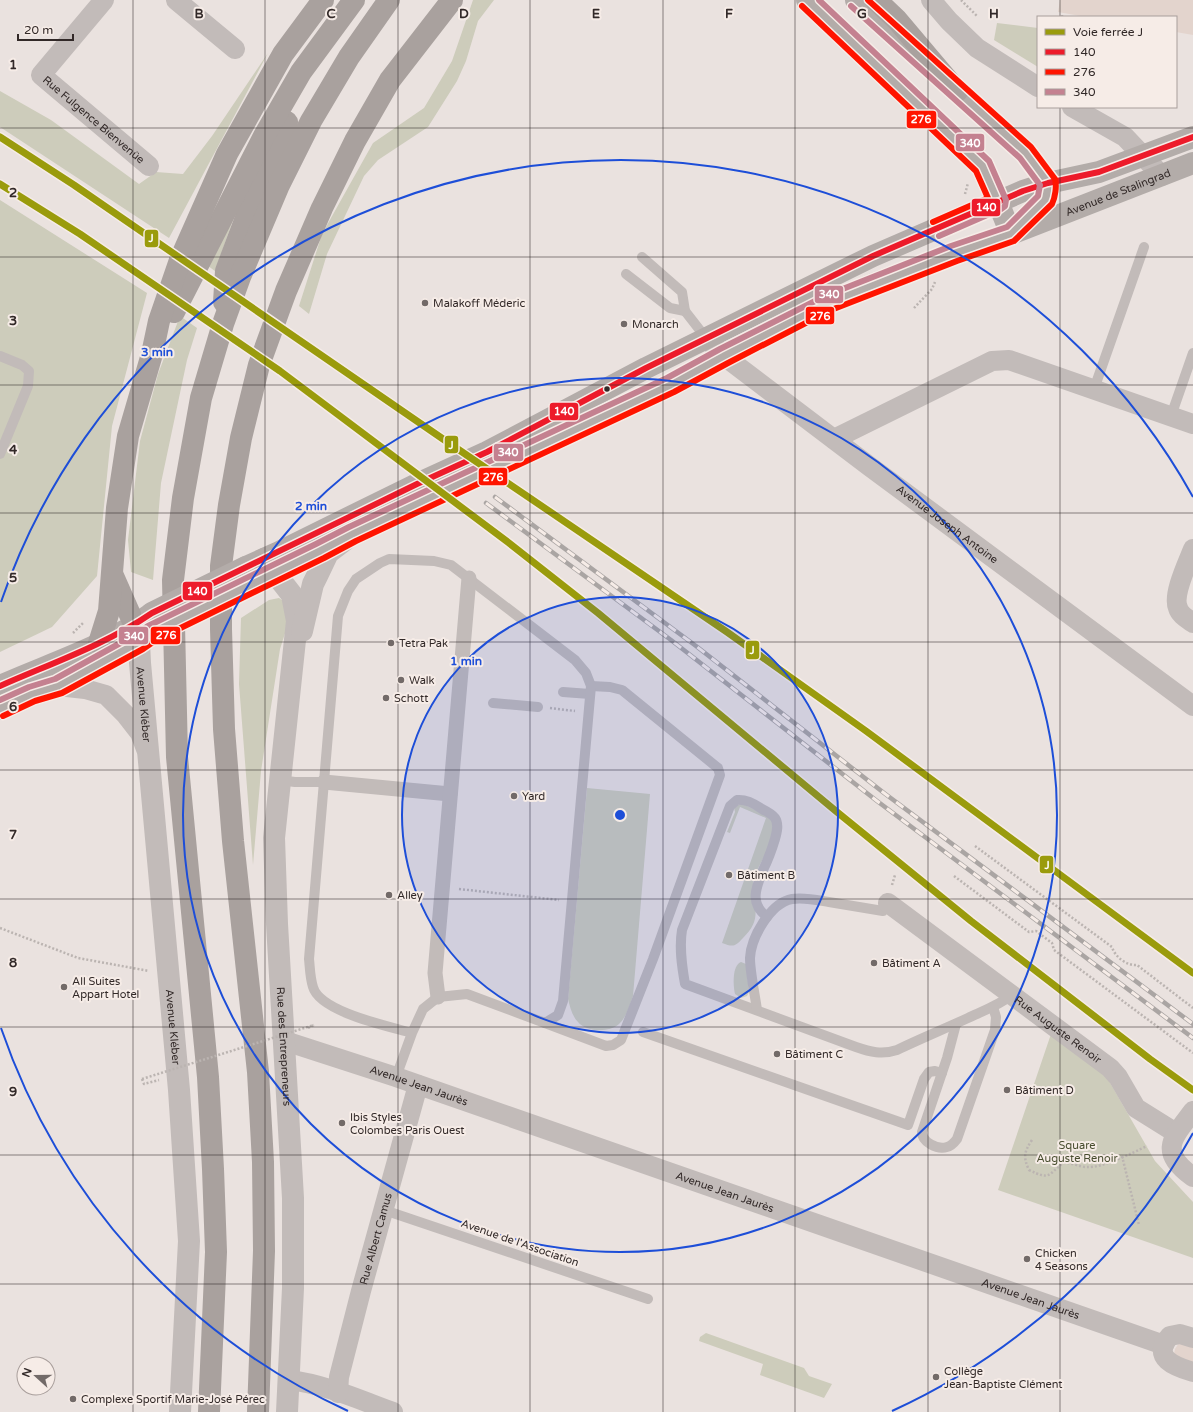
<svg xmlns="http://www.w3.org/2000/svg" width="1193" height="1412" viewBox="0 0 1193 1412" font-family="'Varela Round',sans-serif">
  <style>
    .green { fill: #cdccbb }
    .plaza { fill: #e3d4cd }
    .lines { fill: none; stroke-linecap: round; stroke-linejoin: round }
    .path { stroke: #bbb4b1; stroke-width: 2.5; stroke-dasharray: 2 2; stroke-linecap: butt }
    .service { stroke: #c2bbb9; stroke-width: 10 }
    .pedestrian { stroke: #c2bbb9; stroke-width: 15 }
    .minor { stroke: #c2bbb9; stroke-width: 20 }
    .tertiary { stroke: #c2bbb9; stroke-width: 22 }
    .secondary { stroke: #b3aca9; stroke-width: 22 }
    .motorway { stroke: #a9a19e; stroke-width: 22 }
    .rail-casing { stroke: #aaa5a3; stroke-width: 4.5 }
    .rail { stroke: #f6ece7; stroke-width: 3; stroke-dasharray: 9; stroke-linecap: butt }
    .path-bridge { stroke: #bbb4b1; stroke-width: 2.5; stroke-dasharray: 2 2; stroke-linecap: butt }
    .secondary-bridge { stroke: #b3aca9; stroke-width: 22 }
    .bus-1-casing { stroke: #f6ece7; stroke-width: 9 }
    .bus-2-casing { stroke: #f6ece7; stroke-width: 9 }
    .bus-3-casing { stroke: #f6ece7; stroke-width: 9 }
    .bus-1 { stroke: #ed1b2a; stroke-width: 6 }
    .bus-2 { stroke: #ff1400; stroke-width: 6 }
    .bus-3 { stroke: #c48190; stroke-width: 6 }
    .rail-1-casing { stroke: #f6ece7; stroke-width: 10 }
    .rail-1 { stroke: #9a9b0c; stroke-width: 7 }
    .grid { fill: none; stroke: #322928; stroke-width: 1; stroke-opacity: 0.55 }
    .ring { fill: none; stroke: #1d4ed8; stroke-width: 2 }
    .poi-dot { fill: #726a68; stroke: #f6ece7; stroke-width: 1.5 }
    .bus-dot { fill: #322928; stroke: #f6ece7; stroke-width: 1.5 }
    .labels { text-anchor: middle; dominant-baseline: central; stroke-width: 4; stroke-linejoin: round; paint-order: stroke }
    .street-label { font-size: 11px; fill: #322928; stroke: #f6ece7 }
    .poi-label { font-size: 11px; fill: #322928; stroke: #f6ece7; text-anchor: start }
    .park-label { font-size: 11px; fill: #484d2f; stroke: #f6ece7 }
    .grid-label { font-size: 13px; text-anchor: middle; font-weight: bold; fill: #322928; stroke: #f6ece7; stroke-width: 4; stroke-linejoin: round; paint-order: stroke }
    .centre { fill: #1d4ed8; stroke: #f6ece7; stroke-width: 2 }
    .ring-label { font-size: 12px; text-anchor: middle; font-weight: bold; fill: #1d4ed8; stroke: #f6ece7; stroke-width: 4; stroke-linejoin: round; paint-order: stroke }
    .line-badge { stroke: #f6ece7; stroke-width: 1.5 }
    .badge-label { font-size: 11px; text-anchor: middle; font-weight: bold; fill: #fff }
  </style>
  <rect width="100%" height="100%" fill="#eae2df"/>
  <g class="green">
    <polygon points="473,0 494,0 478,21 466,61 457,81 428,127 378,160 364,176 327,254 309,314 299,306 322,234 373,143 424,108 452,61"/>
    <polygon points="997,23 1038,28 1038,67 994,40"/>
    <polygon points="268,53 169,238 0,127 0,91 51,120 139,184 156,172 183,174 212,136"/>
    <polygon points="248,178 215,271 204,263"/>
    <polygon points="0,200 147,293 112,426 97,576 52,627 0,652"/>
    <polygon points="180,316 197,328 187,360 161,483 153,580 131,572 128,540 140,441 158,374"/>
    <polygon points="279,598 288,604 290,618 280,649 261,771 253,865 239,684 241,618 269,600"/>
    <path d="M587 788 650 794 633 996C630 1005 626 1018 619 1024 609 1033 586 1032 578 1022 572 1016 570 1007 568 999Z"/>
    <path d="M741 803C748 807 772 816 773 824 776 841 761 860 755 875 752 881 753 887 754 893 756 914 759 922 743 938 735 947 733 947 722 943L766 818 740 807 730 833 727 832 735 812 734 808Z"/>
    <path d="M741 962 746 964 749 992 747 996 741 998 735 994C733 986 732 965 741 962Z"/>
    <polygon points="1051,1034 1105,1074 1155,1161 1193,1202 1193,1258 998,1190"/>
    <polygon points="706,1333 804,1368 809,1376 832,1384 824,1398 760,1375 763,1364 699,1341 700,1337"/>
  </g>
  <g class="plaza">
    <polygon points="1060,0 1193,0 1193,35 1176,32 1176,17 1086,17 1058,12"/>
    <polygon points="1179,1343 1193,1345 1193,1367 1174,1354 1175,1349"/>
  </g>
  <g class="lines">
    <g class="path">
      <polyline points="961,0 977,16"/>
      <polyline points="1062,17 1062,13"/>
      <polyline points="965,194 968,183"/>
      <polyline points="914,308 932,289 935,282"/>
      <polyline points="73,633 84,622"/>
      <polyline points="550,708 575,711"/>
      <path d="M975 846 1112 947C1115 957 1127 966 1137 965L1193 1008"/>
      <polyline points="954,876 1029,932 1036,931 1052,943 1054,950 1193,1053"/>
      <polyline points="892,885 895,875"/>
      <polyline points="459,889 559,900"/>
      <polyline points="0,928 78,958 149,971"/>
      <polyline points="308,1028 314,1025"/>
      <polyline points="142,1079 144,1084 159,1080"/>
      <path d="M1032 1140C1024 1152 1023 1157 1029 1170 1050 1180 1047 1176 1063 1163 1071 1162 1079 1167 1087 1167 1103 1168 1132 1153 1147 1146"/>
      <polyline points="1122,1156 1139,1225"/>
    </g>
    <g class="service">
      <polyline points="626,274 670,308 685,311 682,292 642,257"/>
      <polyline points="685,311 706,338"/>
      <polyline points="0,356 22,365 29,371 28,386 0,454"/>
      <polyline points="1094,389 1144,247"/>
      <polyline points="1171,416 1193,353"/>
      <polyline points="563,692 590,694"/>
      <polyline points="493,703 538,707"/>
      <polyline points="279,780 295,782 324,782"/>
      <path d="M767 917C749 903 756 888 763 870 768 860 772 849 775 839 777 832 779 824 775 818 772 814 766 811 762 809 755 804 746 799 737 800L730 806 682 930C679 948 682 967 685 984L856 1047C870 1052 882 1055 897 1050 920 1039 944 1029 968 1018 983 1011 999 1005 1012 995"/>
      <path d="M757 1010C755 995 750 972 750 958 751 938 770 903 792 899 804 897 817 900 829 902 847 905 865 908 883 911L888 903"/>
      <polyline points="545,1023 606,1046 613,1045 621,1040 653,959 720,775 718,768 622,690 610,687 591,686"/>
      <path d="M956 1024 947 1058 922 1132C922 1142 937 1150 947 1147 951 1146 954 1143 957 1139L995 1030 996 1017 993 1007"/>
      <polyline points="643,1032 908,1125 924,1079 929,1072 935,1071 942,1073"/>
      <path d="M396 1077 412 1033 423 1009 438 997 467 994 545 1023 558 1015 563 1001 591 686 586 673 575 660 451 565 434 561 389 559 380 563 356 579 348 591 338 616 309 959C310 968 310 978 313 987 320 1012 388 1026 412 1033"/>
      <polyline points="384,1210 648,1299"/>
    </g>
    <g class="pedestrian">
      <polyline points="324,782 450,794"/>
      <polyline points="438,997 435,973 469,578"/>
    </g>
    <g class="minor">
      <path id="s1" d="M104 0 41 75 149 166"/>
      <polyline points="176,0 235,49"/>
      <polyline points="931,0 949,21 977,48 1038,87"/>
      <polyline points="1072,107 1125,137 1162,176"/>
      <path id="s2" d="M706 338 724 356 869 466 1193 706"/>
      <polyline points="834,439 992,361 1009,360 1193,424"/>
      <path d="M1193 549C1188 562 1172 595 1178 608 1180 615 1188 619 1193 623"/>
      <polyline points="58,686 85,689 106,695 126,715 140,733 146,749"/>
      <path id="s3" d="M888 903 1110 1068 1118 1077 1136 1108 1176 1133"/>
      <path id="s4" d="M285 1041 396 1077 1164 1345"/>
      <path d="M1193 1111C1172 1139 1158 1151 1193 1177"/>
      <path d="M1193 1338 1180 1334 1170 1336C1150 1358 1176 1367 1193 1372"/>
      <path d="M289 1380C324 1384 360 1400 393 1412"/>
      <path id="s5" d="M338 1393 339 1377 361 1291 418 1085"/>
    </g>
    <g class="tertiary">
      <path id="s6" d="M264 559 292 595 297 621 274 838 277 924 293 1198V1288L287 1412"/>
      <path id="s7" d="M135 626 139 642 140 663 179 1090 189 1241 180 1412"/>
      <polyline points="302,631 313,584 317,576 328,553 345,540"/>
    </g>
    <g class="secondary">
      <polyline points="807,0 979,162 986,173 1011,234"/>
      <polyline points="856,0 1026,153 1048,183"/>
      <polyline points="1019,227 1039,207 1046,198 1048,183"/>
      <polyline points="246,567 277,553 417,484 487,452 646,368 873,256 1023,191 1048,183 1099,172 1193,137"/>
      <path id="s8" d="M244 587 320 551 352 534 671 385 724 356 828 303 876 283 954 253 1011 234 1193 163"/>
      <path d="M0 686C49 664 107 646 151 614"/>
      <polyline points="0,709 32,694 58,686 139,642 152,633"/>
    </g>
    <g class="motorway">
      <polyline points="876,0 897,20 957,91"/>
      <polyline points="224,302 226,271 253,199 287,122"/>
      <polyline points="174,312 264,136 301,72 354,0"/>
      <polyline points="113,576 135,626"/>
      <polyline points="99,643 109,611 117,508 128,436 152,354 159,321 180,260 227,154 283,54 323,0"/>
      <polyline points="209,1412 216,1252 213,1169 208,1077 177,757 173,580 183,498 201,398 223,324 240,277 279,185 311,121 349,57 389,0"/>
      <polyline points="258,1412 264,1251 263,1162 258,1072 233,841 224,729 221,629 221,566 229,505 241,438 259,365 286,291 322,208 355,141 390,80 452,0"/>
    </g>
    <g class="rail-casing">
      <g id="rail">
        <polyline points="495,497 696,646 884,793 1193,1024"/>
        <polyline points="486,503 671,640 877,801 1193,1038"/>
      </g>
    </g>
    <use href="#rail" class="rail"/>
    <polyline class="path-bridge" points="142,1079 314,1025"/>
    <g class="secondary-bridge">
      <polyline points="152,613 246,567"/>
      <polyline points="152,633 244,587"/>
    </g>
    <g class="bus-1-casing">
      <path id="bus-1" d="M0 686C52 663 105 645 152 613L417 484 487 452 646 368 873 256 1023 191 1048 183 1099 172 1193 137"/>
    </g>
    <g class="bus-2-casing">
      <g id="bus-2">
        <polyline points="802,6 976,171 988,198 933,222"/>
        <path d="M3 716 35 701 62 693 143 649 156 640 324 558 356 541 674 392 728 363 831 310 957 261 1014 241 1052 204C1055 198 1057 186 1055 179L1031 147 868 0"/>
      </g>
    </g>
    <g class="bus-3-casing">
      <g id="bus-3">
        <polyline points="819,0 989,161 1006,200 1005,206 1001,209 939,236"/>
        <polyline points="0,700 29,687 55,679 135,635 148,626 316,544 349,527 667,378 720,349 825,296 951,246 1007,227 1038,196 1040,185 1020,158 851,6"/>
      </g>
    </g>
    <use href="#bus-1" class="bus-1"/>
    <use href="#bus-2" class="bus-2"/>
    <use href="#bus-3" class="bus-3"/>
    <g class="rail-1-casing">
      <g id="rail-1">
        <polyline points="0,137 74,185 443,439 727,632 866,731 1193,973"/>
        <polyline points="0,184 80,234 280,371 509,543 598,613 837,812 971,921 1150,1059 1193,1090"/>
      </g>
    </g>
    <use href="#rail-1" class="rail-1"/>
  </g>
  <path class="grid" d="M133 0V1412M265 0V1412M398 0V1412M530 0V1412M663 0V1412M795 0V1412M928 0V1412M1060 0V17M1060 107V1412M0 128H1193M0 257H1193M0 385H1193M0 513H1193M0 642H1193M0 770H1193M0 899H1193M0 1027H1193M0 1155H1193M0 1284H1193"/>
  <circle cx="620" cy="815" r="218" fill="#1d4ed8" fill-opacity=".12"/>
  <g class="ring">
    <circle cx="620" cy="815" r="218"/>
    <circle cx="620" cy="815" r="437"/>
    <path d="M1193 1133A655 655 0 0 1 892 1411M348 1411A655 655 0 0 1 1 1028M1 602A655 655 0 0 1 1193 497"/>
  </g>
  <g class="poi-dot">
    <circle cx="425" cy="303" r="4"/>
    <circle cx="624" cy="324" r="4"/>
    <circle cx="391" cy="643" r="4"/>
    <circle cx="401" cy="680" r="4"/>
    <circle cx="386" cy="698" r="4"/>
    <circle cx="514" cy="796" r="4"/>
    <circle cx="729" cy="875" r="4"/>
    <circle cx="389" cy="895" r="4"/>
    <circle cx="874" cy="963" r="4"/>
    <circle cx="64" cy="987" r="4"/>
    <circle cx="777" cy="1054" r="4"/>
    <circle cx="1007" cy="1090" r="4"/>
    <circle cx="342" cy="1123" r="4"/>
    <circle cx="1027" cy="1259" r="4"/>
    <circle cx="936" cy="1377" r="4"/>
    <circle cx="73" cy="1399" r="4"/>
  </g>
  <circle class="bus-dot" cx="607" cy="389" r="3.5"/>
  <g class="labels">
    <g class="street-label">
      <text stroke="none"><textPath href="#s1" startOffset="167">Rue Fulgence Bienvenüe</textPath></text>
      <text stroke="none"><textPath href="#s8" startOffset="960">Avenue de Stalingrad</textPath></text>
      <text stroke="none"><textPath href="#s2" startOffset="305">Avenue Joseph Antoine</textPath></text>
      <text stroke="none"><textPath href="#s7" startOffset="79">Avenue Kléber</textPath></text>
      <text stroke="none"><textPath href="#s7" startOffset="403">Avenue Kléber</textPath></text>
      <text stroke="none"><textPath href="#s3" startOffset="212">Rue Auguste Renoir</textPath></text>
      <text stroke="none"><textPath href="#s6" startOffset="499">Rue des Entrepreneurs</textPath></text>
      <text stroke="none"><textPath href="#s4" startOffset="141">Avenue Jean Jaurès</textPath></text>
      <text stroke="none"><textPath href="#s4" startOffset="465">Avenue Jean Jaurès</textPath></text>
      <text stroke="none"><textPath href="#s5" startOffset="159">Rue Albert Camus</textPath></text>
      <text transform="translate(520 1243) rotate(19)">Avenue de l'Association</text>
      <text stroke="none"><textPath href="#s4" startOffset="789">Avenue Jean Jaurès</textPath></text>
    </g>
    <g class="poi-label">
      <text x="433" y="303">Malakoff Méderic</text>
      <text x="632" y="324">Monarch</text>
      <text x="399" y="643">Tetra Pak</text>
      <text x="409" y="680">Walk</text>
      <text x="394" y="698">Schott</text>
      <text x="522" y="796">Yard</text>
      <text x="737" y="875">Bâtiment B</text>
      <text x="397" y="895">Alley</text>
      <text x="882" y="963">Bâtiment A</text>
      <text x="72" y="981">All Suites<tspan x="72" dy="13">Appart Hotel</tspan></text>
      <text x="785" y="1054">Bâtiment C</text>
      <text x="1015" y="1090">Bâtiment D</text>
      <text x="350" y="1117">Ibis Styles<tspan x="350" dy="13">Colombes Paris Ouest</tspan></text>
      <text x="1035" y="1253">Chicken<tspan x="1035" dy="13">4 Seasons</tspan></text>
      <text x="944" y="1371">Collège<tspan x="944" dy="13">Jean-Baptiste Clément</tspan></text>
      <text x="81" y="1399">Complexe Sportif Marie-José Pérec</text>
    </g>
    <g class="park-label">
      <text x="1077" y="1145">Square<tspan x="1077" dy="13">Auguste Renoir</tspan></text>
    </g>
  </g>
  <g class="grid-label">
    <text x="199" y="18">B</text>
    <text x="331" y="18">C</text>
    <text x="464" y="18">D</text>
    <text x="596" y="18">E</text>
    <text x="729" y="18">F</text>
    <text x="862" y="18">G</text>
    <text x="994" y="18">H</text>
    <text x="13" y="69">1</text>
    <text x="13" y="197">2</text>
    <text x="13" y="325">3</text>
    <text x="13" y="454">4</text>
    <text x="13" y="582">5</text>
    <text x="13" y="711">6</text>
    <text x="13" y="839">7</text>
    <text x="13" y="967">8</text>
    <text x="13" y="1096">9</text>
  </g>
  <circle cx="620" cy="815" r="6" class="centre"/>
  <g class="ring-label">
    <text x="157" y="356">3 min</text>
    <text x="311" y="510">2 min</text>
    <text x="466" y="665">1 min</text>
  </g>
  <g class="line-badge">
    <rect x="906" y="110" width="31" height="19" rx="4" fill="#ff1400"/>
    <rect x="955" y="133" width="30" height="19" rx="4" fill="#c48190"/>
    <rect x="971" y="198" width="30" height="19" rx="4" fill="#ed1b2a"/>
    <rect x="144" y="229" width="15" height="19" rx="4" fill="#9a9b0c"/>
    <rect x="814" y="285" width="30" height="19" rx="4" fill="#c48190"/>
    <rect x="805" y="306" width="30" height="19" rx="4" fill="#ff1400"/>
    <rect x="549" y="402" width="30" height="19" rx="4" fill="#ed1b2a"/>
    <rect x="444" y="435" width="15" height="19" rx="4" fill="#9a9b0c"/>
    <rect x="493" y="443" width="31" height="19" rx="4" fill="#c48190"/>
    <rect x="478" y="467" width="30" height="19" rx="4" fill="#ff1400"/>
    <rect x="182" y="581" width="31" height="20" rx="4" fill="#ed1b2a"/>
    <rect x="150" y="626" width="31" height="19" rx="4" fill="#ff1400"/>
    <rect x="118" y="626" width="31" height="19" rx="4" fill="#c48190"/>
    <rect x="745" y="640" width="15" height="20" rx="4" fill="#9a9b0c"/>
    <rect x="1039" y="855" width="15" height="19" rx="4" fill="#9a9b0c"/>
  </g>
  <g class="badge-label">
    <text x="921" y="123">276</text>
    <text x="970" y="147">340</text>
    <text x="986" y="211">140</text>
    <text x="151" y="242">J</text>
    <text x="829" y="298">340</text>
    <text x="820" y="320">276</text>
    <text x="564" y="415">140</text>
    <text x="451" y="449">J</text>
    <text x="508" y="456">340</text>
    <text x="493" y="481">276</text>
    <text x="197" y="595">140</text>
    <text x="166" y="639">276</text>
    <text x="134" y="640">340</text>
    <text x="752" y="654">J</text>
    <text x="1047" y="869">J</text>
  </g>
  <rect x="1037" y="16" width="140" height="92" fill="#f6ece7" stroke="#a89e9b"/>
  <rect x="1045" y="29" width="20" height="6" fill="#9a9b0c" stroke="#a89e9b"/>
  <text x="1073" y="36" font-size="12" fill="#322928">Voie ferrée J</text>
  <rect x="1045" y="49" width="20" height="6" fill="#ed1b2a" stroke="#a89e9b"/>
  <text x="1073" y="56" font-size="12" fill="#322928">140</text>
  <rect x="1045" y="69" width="20" height="6" fill="#ff1400" stroke="#a89e9b"/>
  <text x="1073" y="76" font-size="12" fill="#322928">276</text>
  <rect x="1045" y="89" width="20" height="6" fill="#c48190" stroke="#a89e9b"/>
  <text x="1073" y="96" font-size="12" fill="#322928">340</text>
  <g transform="translate(36 1376) rotate(291)"><circle r="19" fill="#f6ece7" stroke="#a89e9b"/>
  <path d="M0-3L7 15L0 10L-7 15Z" fill="#726a68"/>
  <text y="-6" font-size="11" font-weight="bold" text-anchor="middle" fill="#322928">N</text>
  </g>
  <path d="M18 34v6h55v-6" fill="none" stroke="#322928" stroke-width="2"/>
  <text x="24" y="34" font-size="12" fill="#322928" stroke="#f6ece7" stroke-width="3" paint-order="stroke">20 m</text>
</svg>
